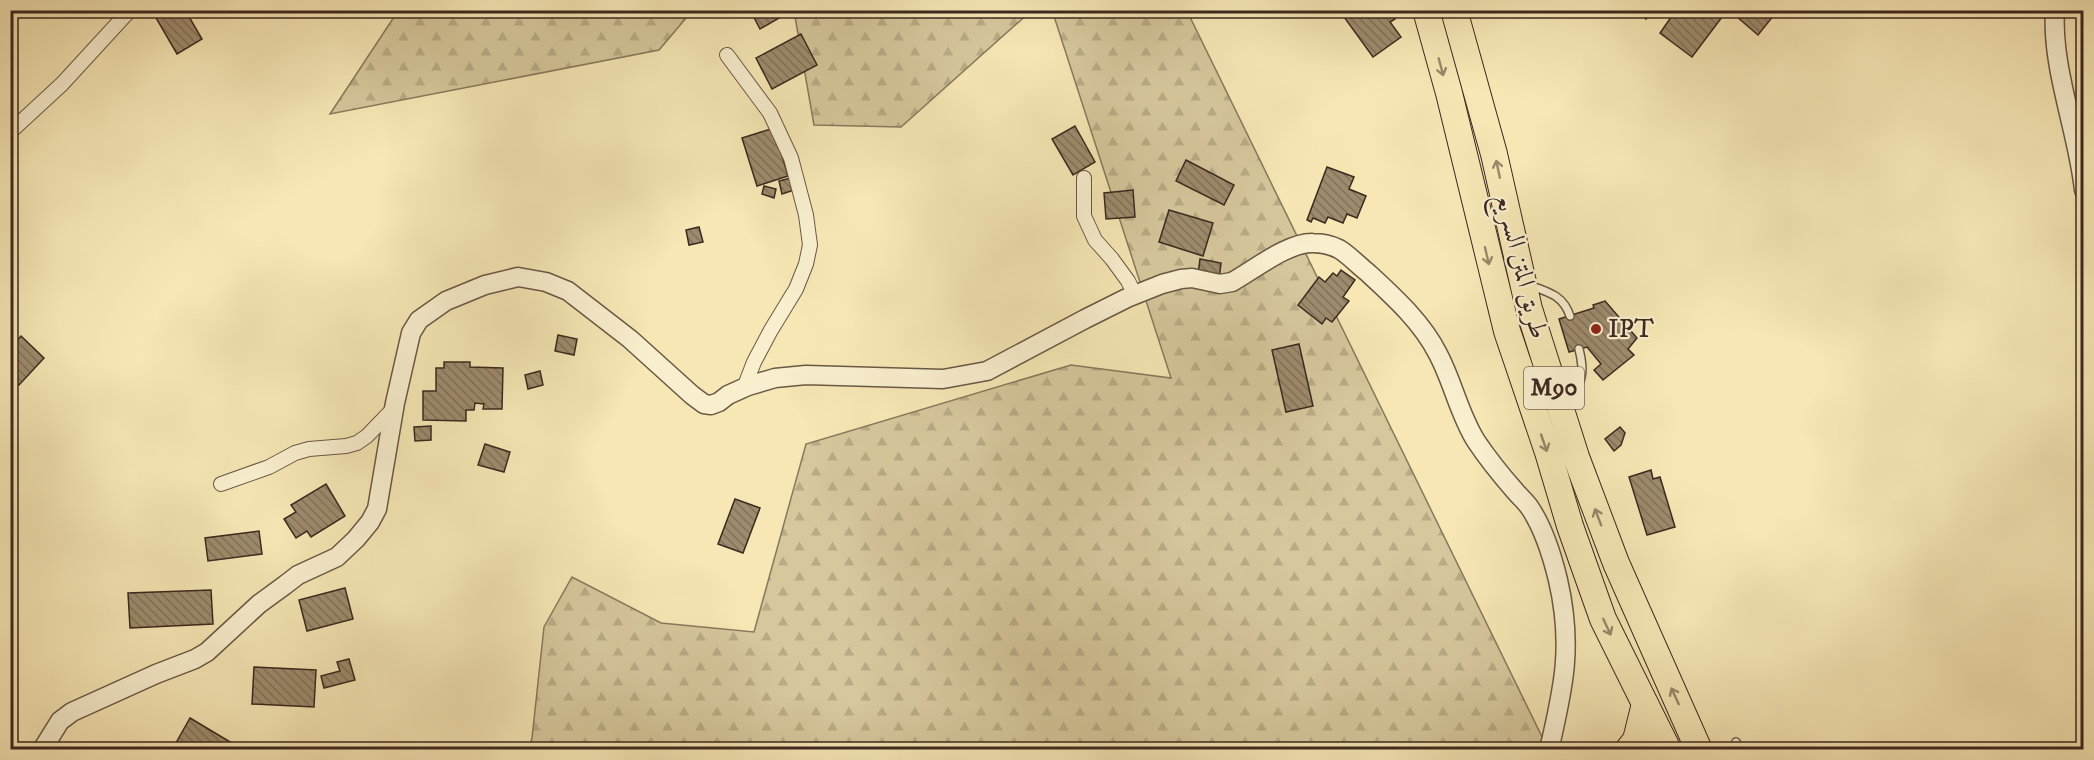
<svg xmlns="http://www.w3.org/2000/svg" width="2094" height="760" viewBox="0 0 2094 760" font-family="'IM FELL DW Pica',Amiri,serif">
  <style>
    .forest { fill: url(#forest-firs); stroke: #89785e; stroke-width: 1.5 }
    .building { fill: url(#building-back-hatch); stroke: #3c281f; stroke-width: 1.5 }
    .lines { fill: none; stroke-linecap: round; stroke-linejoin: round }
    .service-casing { stroke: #6a5844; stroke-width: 10 }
    .minor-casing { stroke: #6a5844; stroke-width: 16 }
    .tertiary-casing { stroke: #6a5844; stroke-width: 21 }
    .motorway-casing { stroke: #3c281f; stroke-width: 28 }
    .service { stroke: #f9efcf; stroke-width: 7 }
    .minor { stroke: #f9efcf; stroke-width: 14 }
    .tertiary { stroke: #f9efcf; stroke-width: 18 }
    .motorway { stroke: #f6e7b5; stroke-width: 26 }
    .oneway { stroke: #99886a }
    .poi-dot { fill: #8f2418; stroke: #f9efcf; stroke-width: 2 }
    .labels { text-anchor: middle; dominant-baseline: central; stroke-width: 4.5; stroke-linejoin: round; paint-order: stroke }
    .shield { fill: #f9efcf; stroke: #756454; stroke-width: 1.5 }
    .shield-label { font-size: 24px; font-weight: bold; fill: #3c281f }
    .street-label { font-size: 26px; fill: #3c281f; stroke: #f9efcf }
    .poi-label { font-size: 26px; fill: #3c281f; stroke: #f9efcf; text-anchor: start }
  </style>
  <defs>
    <pattern id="forest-firs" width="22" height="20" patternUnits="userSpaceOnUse" patternTransform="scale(1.5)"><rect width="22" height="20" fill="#d6c79c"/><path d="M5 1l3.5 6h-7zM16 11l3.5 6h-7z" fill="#b9ab86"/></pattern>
    <pattern id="building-back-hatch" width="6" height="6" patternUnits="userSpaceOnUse" patternTransform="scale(1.5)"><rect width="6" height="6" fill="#9d8b6d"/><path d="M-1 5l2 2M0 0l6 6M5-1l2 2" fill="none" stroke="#817259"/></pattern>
  </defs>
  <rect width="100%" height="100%" fill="#f6e7b5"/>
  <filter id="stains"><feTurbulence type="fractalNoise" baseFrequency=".00333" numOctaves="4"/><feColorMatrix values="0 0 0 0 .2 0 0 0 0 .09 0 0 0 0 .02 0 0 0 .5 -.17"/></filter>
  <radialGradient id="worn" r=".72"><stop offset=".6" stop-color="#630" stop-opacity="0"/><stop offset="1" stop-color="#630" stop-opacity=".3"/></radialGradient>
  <g class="forest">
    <polygon points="1052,10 1187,11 1548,749 528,750 532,738 544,627 572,577 661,623 754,632 806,444 1071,365 1171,378"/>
    <polygon points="398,11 398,10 692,11 659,50 330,114"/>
    <polygon points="794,11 1031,11 901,127 814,125"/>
  </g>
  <g class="building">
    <polygon points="185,10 202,39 177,54 152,11"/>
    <polygon points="750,10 787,10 788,13 760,29"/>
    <polygon points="1353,10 1382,10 1383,13 1388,10 1395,19 1390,22 1401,37 1373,57 1344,17"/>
    <polygon points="1638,10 1654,10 1646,19"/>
    <polygon points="1676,10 1714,10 1722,17 1692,57 1660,33"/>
    <polygon points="1729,10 1778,10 1758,35"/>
    <polygon points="801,34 817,65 772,89 756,58"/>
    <polygon points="1075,126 1095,162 1073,175 1052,139"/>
    <polygon points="774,128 788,176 757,186 742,138"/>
    <polygon points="1186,160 1234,185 1224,205 1176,181"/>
    <polygon points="1327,167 1354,177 1349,189 1366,196 1357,218 1347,214 1343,223 1328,217 1325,223 1313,218 1311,222 1307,220"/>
    <polygon points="791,178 794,190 782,194 779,181"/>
    <polygon points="764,186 776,189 774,198 762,194"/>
    <polygon points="1133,190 1135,217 1106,219 1104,193"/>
    <polygon points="1169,210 1213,223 1203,256 1159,242"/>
    <polygon points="699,227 703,242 689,245 686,230"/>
    <polygon points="1200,259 1221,263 1219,279 1198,275"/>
    <polygon points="1341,270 1355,280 1343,297 1349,301 1332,322 1326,318 1322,324 1298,305 1319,277 1325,282 1333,273 1337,276"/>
    <polygon points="1605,301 1637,338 1628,349 1634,355 1603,380 1594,370 1601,364 1587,347 1569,352 1559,319 1594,308 1593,305"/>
    <polygon points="558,335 577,339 574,355 555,351"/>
    <polygon points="21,336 44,358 19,385 10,377 10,344 12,346"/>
    <polygon points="1299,344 1313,406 1286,412 1272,350"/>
    <polygon points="444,362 470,362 470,367 503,368 502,409 483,409 484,404 475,403 474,410 466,410 466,421 423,420 423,391 436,391 436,368 444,368"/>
    <polygon points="540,371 543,385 528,389 525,375"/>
    <polygon points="431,426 431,440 415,441 414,427"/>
    <polygon points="1620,427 1625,433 1621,445 1614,451 1605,439"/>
    <polygon points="485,444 510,452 504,472 478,465"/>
    <polygon points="1651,470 1653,479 1660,477 1675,527 1647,535 1629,477"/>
    <polygon points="326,484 345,516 311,537 307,531 296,538 284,519 296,512 291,505"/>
    <polygon points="735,499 760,508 743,553 718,544"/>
    <polygon points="259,531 262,554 208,561 205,538"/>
    <polygon points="345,588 353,619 307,631 299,600"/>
    <polygon points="211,590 213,624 130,628 128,593"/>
    <polygon points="349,659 355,680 324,688 321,676 340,671 337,662"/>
    <polygon points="254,667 316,670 314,707 252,704"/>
    <polygon points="190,718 237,746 235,750 172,750"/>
    <polygon points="426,743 436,750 402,750"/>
  </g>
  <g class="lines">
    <g class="service-casing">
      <g id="service">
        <path d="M1529 285C1548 292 1563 295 1570 316"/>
        <path d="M1566 405C1581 383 1586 376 1579 349"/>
        <polyline points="1736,742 1740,750"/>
      </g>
    </g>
    <g class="minor-casing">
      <g id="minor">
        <polyline points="727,55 770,113 791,158 806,215 810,245 806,264 796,289 771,330 754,362 744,388"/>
        <polyline points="10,132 62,84 130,10"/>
        <polyline points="1084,178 1084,216 1095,240 1112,259 1128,281 1135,295"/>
        <polyline points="221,484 269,467 295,453 309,449 346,446 357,443 367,436 394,408"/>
        <polyline points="10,490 10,504"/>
      </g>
    </g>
    <g class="tertiary-casing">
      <g id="tertiary">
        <path d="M2055 10C2051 68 2078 132 2084 190"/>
        <path d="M42 750 60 721 72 712 156 674 195 659 207 652 259 604 285 585 298 575 337 557 356 539 370 522 377 509 395 403 411 333 419 320 446 301 485 285 518 277 546 282 568 291 630 339 692 395 704 404 711 405 719 402 728 395 748 386 775 378 806 375 943 379 987 371 1085 319 1127 298 1162 284 1181 279 1192 278 1220 284 1232 282C1254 270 1288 242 1313 243 1321 243 1331 245 1339 249 1349 255 1358 265 1367 272 1393 296 1422 322 1438 354 1453 382 1459 414 1476 441 1488 459 1501 475 1515 491 1520 497 1526 502 1530 508 1544 529 1552 555 1558 580 1573 645 1564 686 1549 750"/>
      </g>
    </g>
    <g class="motorway-casing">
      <g id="motorway">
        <polyline points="1426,10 1449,93 1507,331 1548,452 1570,526 1603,619 1668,750"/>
        <polyline points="1454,10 1494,154 1529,309 1576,457 1616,563 1699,750"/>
        <polyline points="1628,750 1636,740 1645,704"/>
      </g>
    </g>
    <use href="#service" class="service"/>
    <use href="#minor" class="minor"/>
    <use href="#tertiary" class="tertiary"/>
    <use href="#motorway" class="motorway"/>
  </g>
  <defs><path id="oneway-shaft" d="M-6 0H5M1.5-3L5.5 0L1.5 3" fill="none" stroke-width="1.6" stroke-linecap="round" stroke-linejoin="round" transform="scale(1.5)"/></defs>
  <g class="oneway">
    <use href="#oneway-shaft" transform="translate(1441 67) rotate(75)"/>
    <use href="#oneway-shaft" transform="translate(1498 169) rotate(-102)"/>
    <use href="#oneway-shaft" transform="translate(1487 256) rotate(77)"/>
    <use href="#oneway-shaft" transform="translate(1544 443) rotate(71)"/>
    <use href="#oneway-shaft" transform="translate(1598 517) rotate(-111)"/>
    <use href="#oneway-shaft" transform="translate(1607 627) rotate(65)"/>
    <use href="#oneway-shaft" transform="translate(1675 696) rotate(-115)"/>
  </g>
  <circle class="poi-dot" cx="1596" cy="329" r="6"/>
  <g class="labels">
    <rect class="shield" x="1524" y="367" width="60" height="42" rx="4.5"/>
    <g class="shield-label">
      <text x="1554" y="388">M90</text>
    </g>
    <g class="street-label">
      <text transform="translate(1521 266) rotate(76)">طريق المتن السريع</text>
    </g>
    <g class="poi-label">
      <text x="1608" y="329">IPT</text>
    </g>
  </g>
  <rect width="2094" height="760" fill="none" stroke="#f6e7b5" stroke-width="36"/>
  <rect x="12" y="12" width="2070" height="736" fill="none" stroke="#3c281f" stroke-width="3"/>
  <rect x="18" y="18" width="2058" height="724" fill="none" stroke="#3c281f" stroke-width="1.5"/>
  <rect width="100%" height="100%" filter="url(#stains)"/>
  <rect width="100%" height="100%" fill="url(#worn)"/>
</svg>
